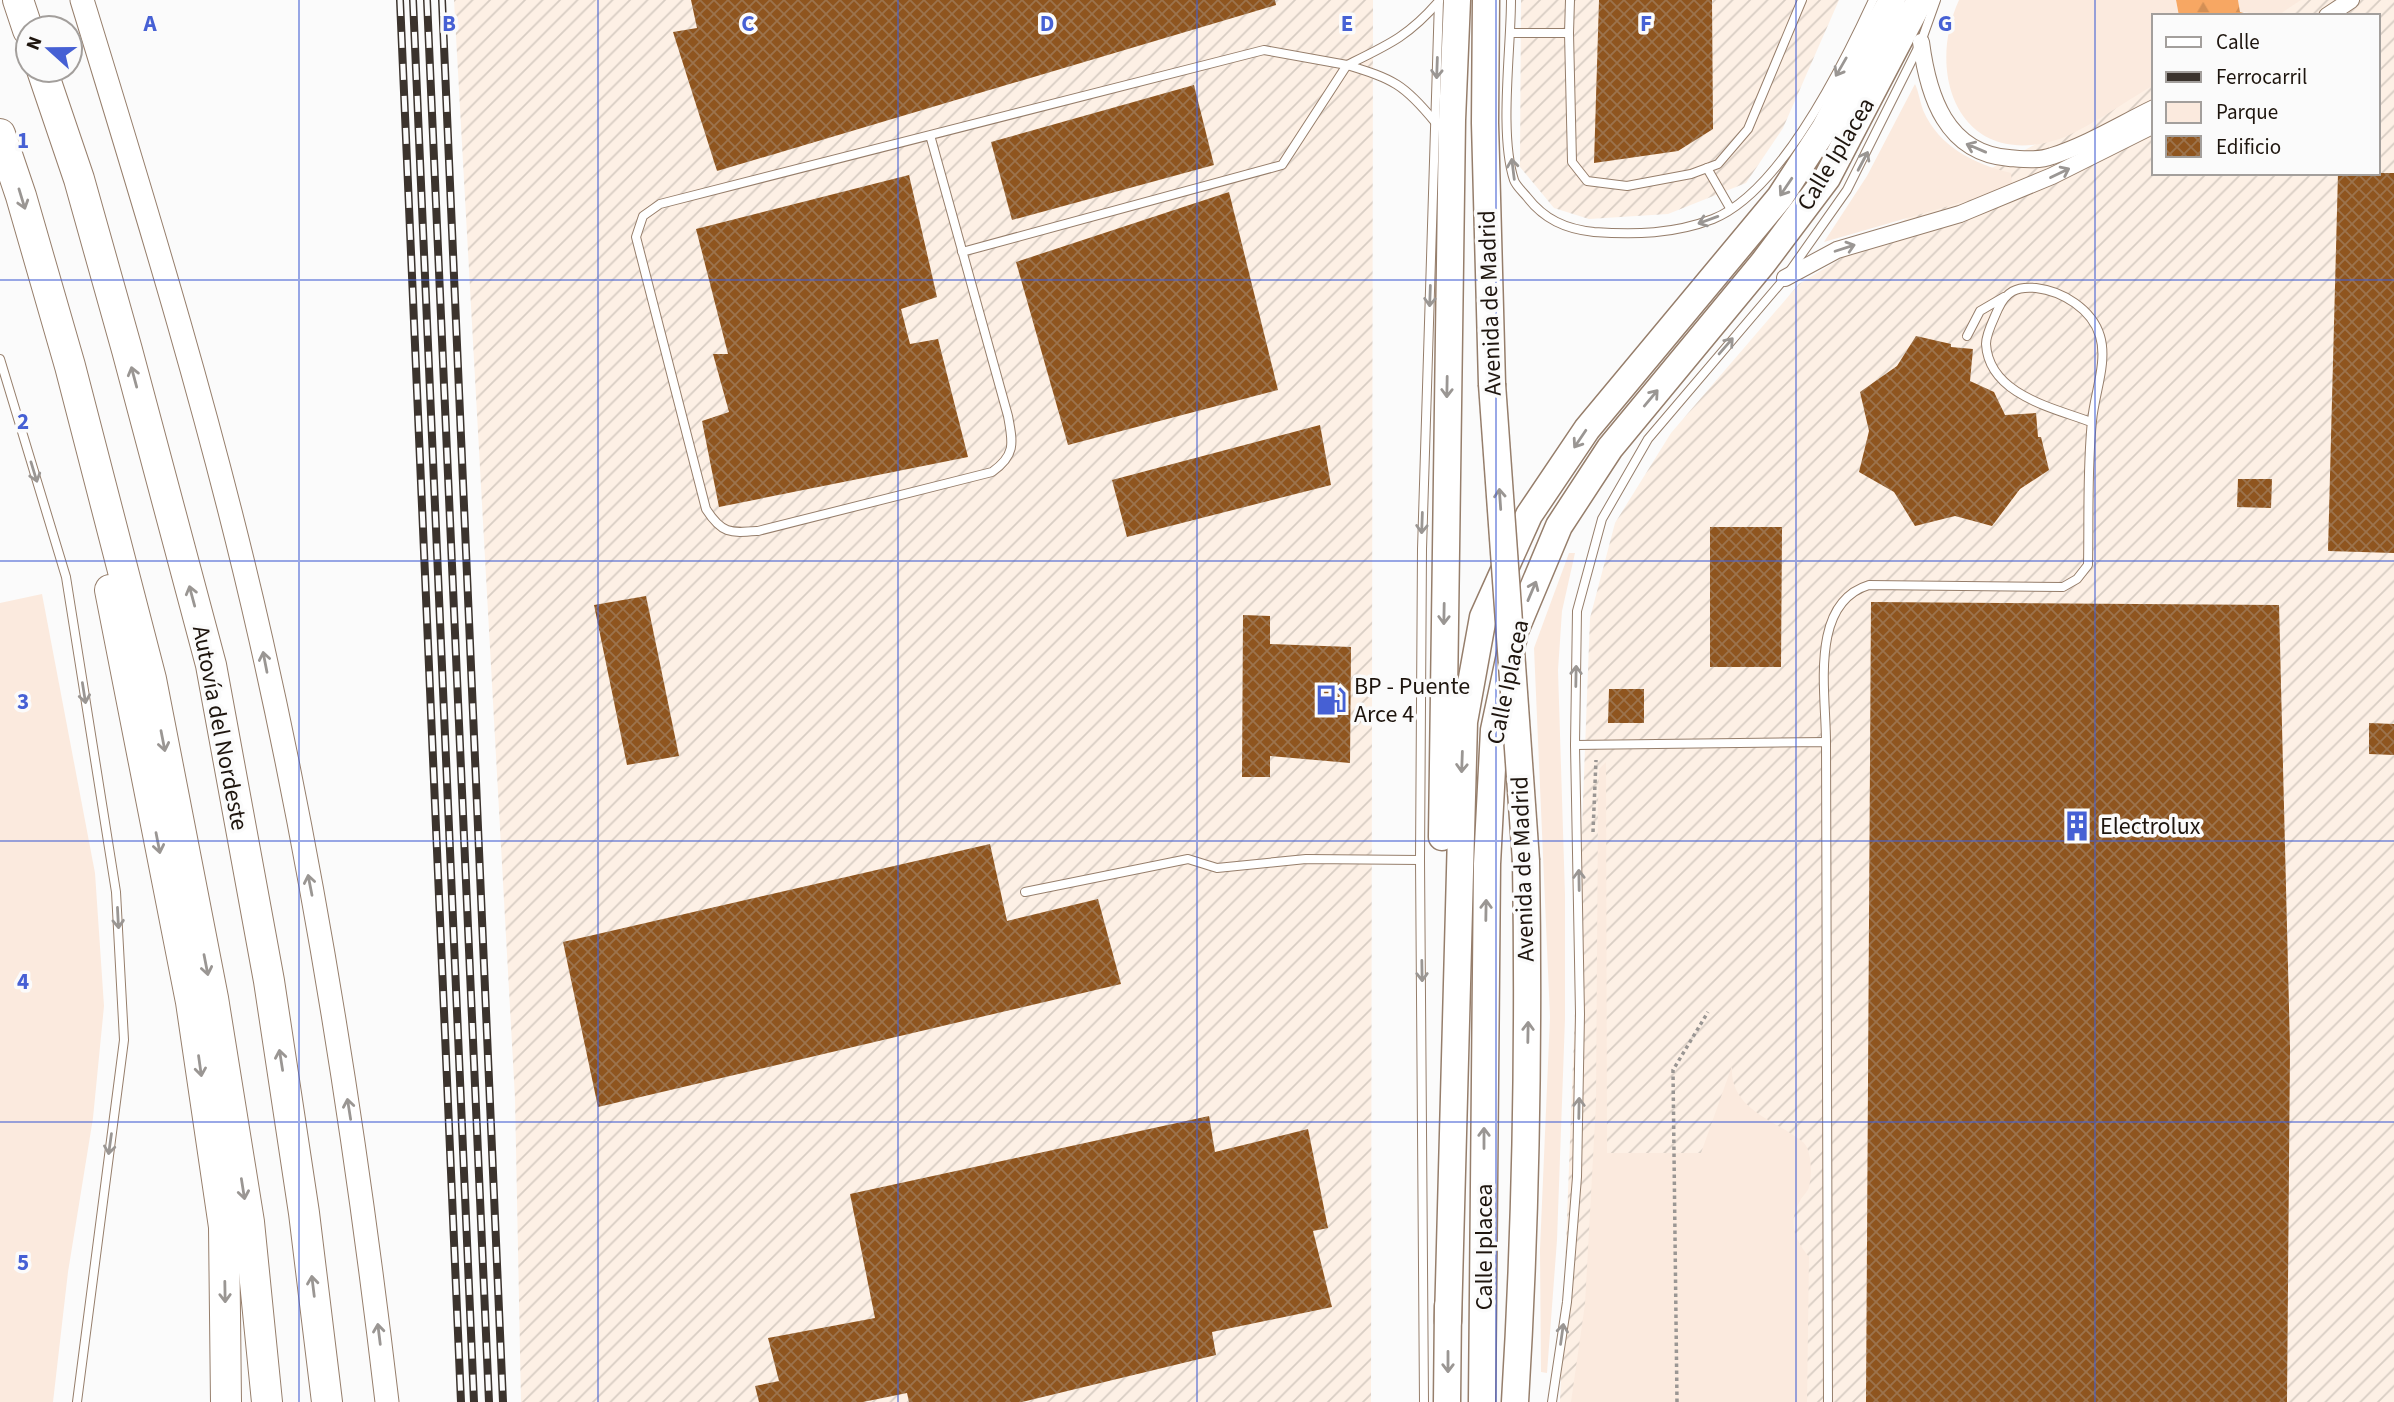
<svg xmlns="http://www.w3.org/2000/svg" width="2394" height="1402" viewBox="0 0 2394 1402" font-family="'Source Sans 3',sans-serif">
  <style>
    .industrial { fill: url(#industrial-furrows) }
    .green { fill: #fbeade }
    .forest { fill: url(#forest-firs) }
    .building { fill: url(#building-cross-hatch) }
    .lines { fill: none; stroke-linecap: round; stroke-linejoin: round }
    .lane-casing { stroke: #967e6b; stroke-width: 10 }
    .street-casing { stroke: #967e6b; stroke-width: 18 }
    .secondary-casing { stroke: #967e6b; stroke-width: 25 }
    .primary-casing { stroke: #967e6b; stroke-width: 29 }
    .highway-casing { stroke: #967e6b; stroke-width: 32 }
    .path { stroke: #9a9693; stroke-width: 3.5; stroke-dasharray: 3.5 3.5; stroke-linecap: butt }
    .lane { stroke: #fff; stroke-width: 8 }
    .street { stroke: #fff; stroke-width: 16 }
    .secondary { stroke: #fff; stroke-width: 23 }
    .primary { stroke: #fff; stroke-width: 26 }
    .highway { stroke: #fff; stroke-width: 30 }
    .rail-casing { stroke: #3b332d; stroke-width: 8 }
    .rail { stroke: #fbfbfb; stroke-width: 5; stroke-dasharray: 16; stroke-linecap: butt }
    .primary-bridge-casing { stroke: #967e6b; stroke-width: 29; stroke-linecap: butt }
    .primary-bridge { stroke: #fff; stroke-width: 26 }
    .oneway { stroke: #9a9693 }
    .grid { fill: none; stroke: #4660d4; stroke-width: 2; stroke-opacity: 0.55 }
    .labels { text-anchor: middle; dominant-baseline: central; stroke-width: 7; stroke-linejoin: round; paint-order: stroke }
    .street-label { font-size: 24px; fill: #1e150e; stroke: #fbfbfb }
    .poi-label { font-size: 24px; fill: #1e150e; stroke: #fbfbfb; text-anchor: start }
    .grid-label { font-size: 23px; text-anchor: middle; font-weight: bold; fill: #4660d4; stroke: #fbfbfb; stroke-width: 7; stroke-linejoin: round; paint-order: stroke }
  </style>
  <defs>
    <pattern id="industrial-furrows" width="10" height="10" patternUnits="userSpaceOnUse" patternTransform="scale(1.75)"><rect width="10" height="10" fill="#fdf0e5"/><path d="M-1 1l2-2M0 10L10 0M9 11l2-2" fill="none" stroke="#d8cdc3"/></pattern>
    <pattern id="forest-firs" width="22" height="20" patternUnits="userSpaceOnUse" patternTransform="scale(1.75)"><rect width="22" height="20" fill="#f7a763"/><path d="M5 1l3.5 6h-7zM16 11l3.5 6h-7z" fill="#d38f55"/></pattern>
    <pattern id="building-cross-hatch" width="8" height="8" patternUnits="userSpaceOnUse" patternTransform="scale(1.75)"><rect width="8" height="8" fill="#8f551f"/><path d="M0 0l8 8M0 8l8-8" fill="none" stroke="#9c734d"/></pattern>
  </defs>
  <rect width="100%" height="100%" fill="#fbfbfb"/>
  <g class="industrial">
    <polygon points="454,0 1373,0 1371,1402 521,1402 515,1098"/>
    <polygon points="1521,0 1839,0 1783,128 1746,183 1668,214 1589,219 1554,208 1520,167"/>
    <polygon points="2300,0 2394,0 2394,1402 1560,1402 1590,618 1615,523 1671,433 1799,284 1966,182 2154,80 2154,173 2378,173 2378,16 2276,16"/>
  </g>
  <g class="green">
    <path d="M1959 0H2176L2179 16H2154V85C2129 99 2081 133 2056 140 1960 169 1925 75 1959 0Z"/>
    <polygon points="2238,0 2301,0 2277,16 2240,12"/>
    <path d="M1915 84C1918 90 1920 101 1923 110 1939 147 1974 164 2011 173L2012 185 1973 199 1824 242 1867 176Z"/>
    <polygon points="1569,553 1575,553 1562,611 1558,670 1565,895 1565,1019 1557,1240 1547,1373 1541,1372 1540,1249 1550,1017 1534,648"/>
    <polygon points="42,594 95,873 104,1006 93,1118 68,1272 53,1402 0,1402 0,603"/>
    <path d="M1606 762 1607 1153H1701L1732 1066C1729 1110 1777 1120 1804 1143 1812 1152 1812 1175 1809 1187 1808 1192 1802 1196 1800 1201 1787 1223 1795 1239 1809 1257L1807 1402H1571L1585 1304 1596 1103 1598 803 1599 769Z"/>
  </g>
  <polygon class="forest" points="2176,0 2238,0 2240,12 2256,16 2179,16"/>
  <g class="building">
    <polygon points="691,0 1275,0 1276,5 717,171 673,32 697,28"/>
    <polygon points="1599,0 1712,0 1713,129 1678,151 1594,163"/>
    <polygon points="1194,85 1214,165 1012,220 991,142"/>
    <polygon points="2338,173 2394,173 2394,553 2328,551"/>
    <polygon points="909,175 937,297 901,309 910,344 938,339 968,457 719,507 702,421 729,412 713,354 728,354 696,229"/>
    <polygon points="1229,192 1278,390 1068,445 1016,262"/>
    <polygon points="1916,336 1951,344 1951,347 1973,349 1970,381 1994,392 2005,415 2036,413 2038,437 2041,437 2049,470 2020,489 1992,526 1955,516 1915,526 1894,492 1859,472 1869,431 1860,392 1897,366"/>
    <polygon points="1320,425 1331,485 1127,537 1112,480"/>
    <polygon points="2238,479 2272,479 2271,508 2237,507"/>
    <polygon points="1710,527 1782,527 1781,667 1710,667"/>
    <polygon points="646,596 679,756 627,765 594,605"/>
    <polygon points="1871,602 2279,605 2290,1048 2287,1402 1866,1402"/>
    <polygon points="1243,615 1270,616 1270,644 1351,647 1350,763 1270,756 1270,777 1242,777"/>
    <polygon points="1609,689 1644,689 1644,723 1608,723"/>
    <polygon points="2369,723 2394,724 2394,755 2369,754"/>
    <polygon points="990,844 1007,921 1098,899 1121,984 598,1107 563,942"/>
    <polygon points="1209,1116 1215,1152 1308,1129 1328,1228 1313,1231 1332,1307 1212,1332 1216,1355 1022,1402 909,1402 907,1393 863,1402 759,1402 755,1386 779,1381 768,1338 875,1318 850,1194"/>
  </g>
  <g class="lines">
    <g class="lane-casing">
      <g id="lane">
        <path d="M1511 0C1511 50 1499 134 1514 180 1516 186 1523 192 1527 197 1544 219 1565 229 1594 232 1635 235 1674 234 1713 219 1781 192 1844 63 1873 0"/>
        <polyline points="1511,33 1569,33 1572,162 1587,181 1627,186 1691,174 1718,164 1748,129 1802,0"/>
        <polyline points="1569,33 1570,0"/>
        <path d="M1435 122C1404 84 1393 79 1347 65 1388 45 1409 36 1439 1"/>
        <path d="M930 135 1008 416C1013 443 1016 455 992 472L758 531C730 533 722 534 706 509L636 237 643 216 660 204 1264 50 1347 65 1282 165 962 252"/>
        <polyline points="1707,168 1730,208"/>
        <polyline points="1967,336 1980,311 2004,297"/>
        <polyline points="0,359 66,577 116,892 124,1040 77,1402"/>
        <path d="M1826 742C1826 692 1809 603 1869 585L2063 587 2077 579 2088 565C2089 518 2087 468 2092 421 2094 395 2108 362 2100 336 2092 309 2062 291 2036 288 2016 286 2006 292 1998 309 1994 319 1986 333 1986 344 1989 395 2054 408 2091 422"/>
        <polyline points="1575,745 1826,742 1828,1402"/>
        <polyline points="1025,892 1188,859 1217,868 1306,859 1420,860"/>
        <polyline points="1424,1402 1420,860 1422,549 1439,0"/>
        <polyline points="1552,1402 1567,1302 1577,1177 1580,1014 1575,745 1577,611 1602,519 1648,439 1785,278 1847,190 1921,42 1936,0"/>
      </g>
    </g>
    <g class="street-casing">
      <g id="street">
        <polyline points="2327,16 2351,0"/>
        <path d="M1921 42C1928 96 1946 153 2009 158 2023 159 2039 161 2052 156 2087 145 2121 124 2154 108"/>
        <polyline points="1785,278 1837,250 1960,214 2052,176 2154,125"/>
      </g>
    </g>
    <g class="secondary-casing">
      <path id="secondary" d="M82 0C147 212 212 423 261 640 318 892 357 1146 387 1402"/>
    </g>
    <g class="primary-casing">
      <g id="primary">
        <polyline points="1486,0 1485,123 1492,384"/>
        <polyline points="1442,837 1452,120 1457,0"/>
        <polyline points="1448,1321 1464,722 1483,617 1529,515 1587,429 1780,197 1825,128 1892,0"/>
        <polyline points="1447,1402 1448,1306"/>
        <polyline points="1482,1402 1487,864 1494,730 1515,631 1559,526 1610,448 1763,263 1827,178 1920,0"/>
        <path d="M1515 1402C1526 1222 1529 1041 1526 861"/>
      </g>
    </g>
    <g class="highway-casing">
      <g id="highway">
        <polyline points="18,0 28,30"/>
        <polyline points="42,70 79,179 127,350 211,665 269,981 304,1213 327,1402"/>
        <polyline points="0,134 21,196 70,366 151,679 213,998 249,1222 267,1402"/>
        <polyline points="110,590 191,1002 224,1227 226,1402"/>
      </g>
    </g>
    <g class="path">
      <polyline points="1593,832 1596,760"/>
      <polyline points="1677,1402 1673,1070 1708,1012"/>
    </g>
    <use href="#lane" class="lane"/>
    <use href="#street" class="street"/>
    <use href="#secondary" class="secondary"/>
    <use href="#primary" class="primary"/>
    <use href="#highway" class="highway"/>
    <g class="rail-casing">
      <g id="rail">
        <polyline points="400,0 461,1402"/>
        <polyline points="413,0 474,1402"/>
        <polyline points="427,0 489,1402"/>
        <polyline points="442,0 503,1402"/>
      </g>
    </g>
    <use href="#rail" class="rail"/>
    <g class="primary-bridge-casing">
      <polyline id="primary-bridge" points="1492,384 1526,861"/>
    </g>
    <use href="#primary-bridge" class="primary-bridge"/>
  </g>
  <defs><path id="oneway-shaft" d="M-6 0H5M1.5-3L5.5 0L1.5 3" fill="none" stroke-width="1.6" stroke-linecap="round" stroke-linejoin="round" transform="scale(1.75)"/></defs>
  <g class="oneway">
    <use href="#oneway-shaft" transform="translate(1841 67) rotate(120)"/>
    <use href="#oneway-shaft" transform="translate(1437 68) rotate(92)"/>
    <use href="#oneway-shaft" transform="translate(1976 148) rotate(-157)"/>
    <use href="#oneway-shaft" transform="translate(1863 161) rotate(-62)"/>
    <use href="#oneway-shaft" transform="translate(1513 169) rotate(-97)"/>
    <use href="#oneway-shaft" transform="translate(2060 173) rotate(-26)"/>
    <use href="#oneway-shaft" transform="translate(1786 187) rotate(124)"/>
    <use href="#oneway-shaft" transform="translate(22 199) rotate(73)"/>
    <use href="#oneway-shaft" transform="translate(1708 220) rotate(160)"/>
    <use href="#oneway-shaft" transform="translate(1845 248) rotate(-18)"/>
    <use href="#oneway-shaft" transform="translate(1430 296) rotate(92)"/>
    <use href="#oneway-shaft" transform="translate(1726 346) rotate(-49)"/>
    <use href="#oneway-shaft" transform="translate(134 377) rotate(-105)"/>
    <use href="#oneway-shaft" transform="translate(1447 387) rotate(91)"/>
    <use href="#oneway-shaft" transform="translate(1651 398) rotate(-50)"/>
    <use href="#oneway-shaft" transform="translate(1580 439) rotate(124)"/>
    <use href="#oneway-shaft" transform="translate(34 472) rotate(73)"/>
    <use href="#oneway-shaft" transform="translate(1500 499) rotate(-94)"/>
    <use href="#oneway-shaft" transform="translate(1422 523) rotate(92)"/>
    <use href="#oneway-shaft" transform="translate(1532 591) rotate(-67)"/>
    <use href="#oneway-shaft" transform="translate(192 596) rotate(-105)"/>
    <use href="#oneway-shaft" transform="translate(1444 614) rotate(91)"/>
    <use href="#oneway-shaft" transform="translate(265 662) rotate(-101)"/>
    <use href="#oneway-shaft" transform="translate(1576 676) rotate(-89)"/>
    <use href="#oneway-shaft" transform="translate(84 693) rotate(81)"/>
    <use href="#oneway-shaft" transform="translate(163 741) rotate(79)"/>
    <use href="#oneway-shaft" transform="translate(1462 762) rotate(92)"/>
    <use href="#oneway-shaft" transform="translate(158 843) rotate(79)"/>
    <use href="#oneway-shaft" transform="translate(1579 880) rotate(-91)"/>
    <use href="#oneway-shaft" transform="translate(310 885) rotate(-101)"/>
    <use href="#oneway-shaft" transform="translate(1486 910) rotate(-89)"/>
    <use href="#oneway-shaft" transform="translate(118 918) rotate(87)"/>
    <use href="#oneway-shaft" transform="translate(206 965) rotate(79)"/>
    <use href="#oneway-shaft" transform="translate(1422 971) rotate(89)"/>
    <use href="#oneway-shaft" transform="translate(1528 1032) rotate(-89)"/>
    <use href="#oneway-shaft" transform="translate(281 1060) rotate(-99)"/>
    <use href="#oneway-shaft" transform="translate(200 1066) rotate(82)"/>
    <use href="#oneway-shaft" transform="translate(1579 1108) rotate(-89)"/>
    <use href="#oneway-shaft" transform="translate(349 1109) rotate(-99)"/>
    <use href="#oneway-shaft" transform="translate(1484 1138) rotate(-90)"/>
    <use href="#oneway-shaft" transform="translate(110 1144) rotate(98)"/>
    <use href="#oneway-shaft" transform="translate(243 1189) rotate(81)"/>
    <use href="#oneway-shaft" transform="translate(313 1286) rotate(-97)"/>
    <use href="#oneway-shaft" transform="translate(225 1292) rotate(89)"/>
    <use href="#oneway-shaft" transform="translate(379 1334) rotate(-97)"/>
    <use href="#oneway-shaft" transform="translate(1562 1334) rotate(-82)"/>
    <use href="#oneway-shaft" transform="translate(1448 1362) rotate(90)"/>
  </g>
  <path class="grid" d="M299 0V1402M598 0V1402M898 0V1402M1197 0V1402M1496 0V1402M1796 0V1402M2095 0V1402M0 280H2394M0 561H2394M0 841H2394M0 1122H2394"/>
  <defs>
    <g id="fuel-bare" transform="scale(2.415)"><path d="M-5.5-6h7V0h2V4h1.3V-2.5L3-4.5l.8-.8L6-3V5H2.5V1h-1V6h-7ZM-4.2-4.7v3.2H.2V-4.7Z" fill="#4660d4" stroke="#fbfbfb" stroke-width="2.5" paint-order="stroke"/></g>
    <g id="building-bare" transform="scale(2.415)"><path d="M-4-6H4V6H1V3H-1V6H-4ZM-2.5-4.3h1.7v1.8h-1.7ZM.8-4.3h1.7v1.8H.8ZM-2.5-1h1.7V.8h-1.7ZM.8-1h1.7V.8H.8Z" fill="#4660d4" stroke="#fbfbfb" stroke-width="2.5" paint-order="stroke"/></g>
  </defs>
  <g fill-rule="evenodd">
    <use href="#fuel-bare" x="1331" y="700"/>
    <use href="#building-bare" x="2077" y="826"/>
  </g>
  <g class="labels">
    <g class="street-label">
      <text transform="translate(1836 154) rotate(-59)">Calle Iplacea</text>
      <text transform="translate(1490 303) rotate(-92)">Avenida de Madrid</text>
      <text transform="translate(1508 682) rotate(-78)">Calle Iplacea</text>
      <text transform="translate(220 728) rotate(79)">Autovía del Nordeste</text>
      <text transform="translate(1523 869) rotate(-92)">Avenida de Madrid</text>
      <text transform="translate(1484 1247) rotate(-90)">Calle Iplacea</text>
    </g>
    <g class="poi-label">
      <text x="1354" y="686">BP - Puente<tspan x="1354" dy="28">Arce 4</tspan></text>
      <text x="2100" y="826">Electrolux</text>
    </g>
  </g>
  <g class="grid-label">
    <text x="150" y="31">A</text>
    <text x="449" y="31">B</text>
    <text x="748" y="31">C</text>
    <text x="1047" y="31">D</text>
    <text x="1347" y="31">E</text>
    <text x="1646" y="31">F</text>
    <text x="1945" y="31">G</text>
    <text x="23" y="148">1</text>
    <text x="23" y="429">2</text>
    <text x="23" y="709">3</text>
    <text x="23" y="989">4</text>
    <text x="23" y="1270">5</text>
  </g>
  <rect x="2152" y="14" width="228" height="161" fill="#fbfbfb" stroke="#a39f9c" stroke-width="2"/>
  <rect x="2166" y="37" width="35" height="10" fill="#ffffff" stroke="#a39f9c" stroke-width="2"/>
  <text x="2216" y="49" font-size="21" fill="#1e150e">Calle</text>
  <rect x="2166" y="72" width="35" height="10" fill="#3b332d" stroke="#a39f9c" stroke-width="2"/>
  <text x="2216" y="84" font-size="21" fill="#1e150e">Ferrocarril</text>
  <rect x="2166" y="102" width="35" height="21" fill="#fbeade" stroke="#a39f9c" stroke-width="2"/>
  <text x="2216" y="119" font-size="21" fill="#1e150e">Parque</text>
  <rect x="2166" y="136" width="35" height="21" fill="url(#building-cross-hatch)" stroke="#a39f9c" stroke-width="2"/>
  <text x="2216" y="154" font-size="21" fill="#1e150e">Edificio</text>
  <g transform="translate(49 49) rotate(291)"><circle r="33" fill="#fbfbfb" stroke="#a39f9c" stroke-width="2"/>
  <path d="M0-5L12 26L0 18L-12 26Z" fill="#4660d4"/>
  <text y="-10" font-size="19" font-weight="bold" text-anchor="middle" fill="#1e150e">N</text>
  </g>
</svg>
